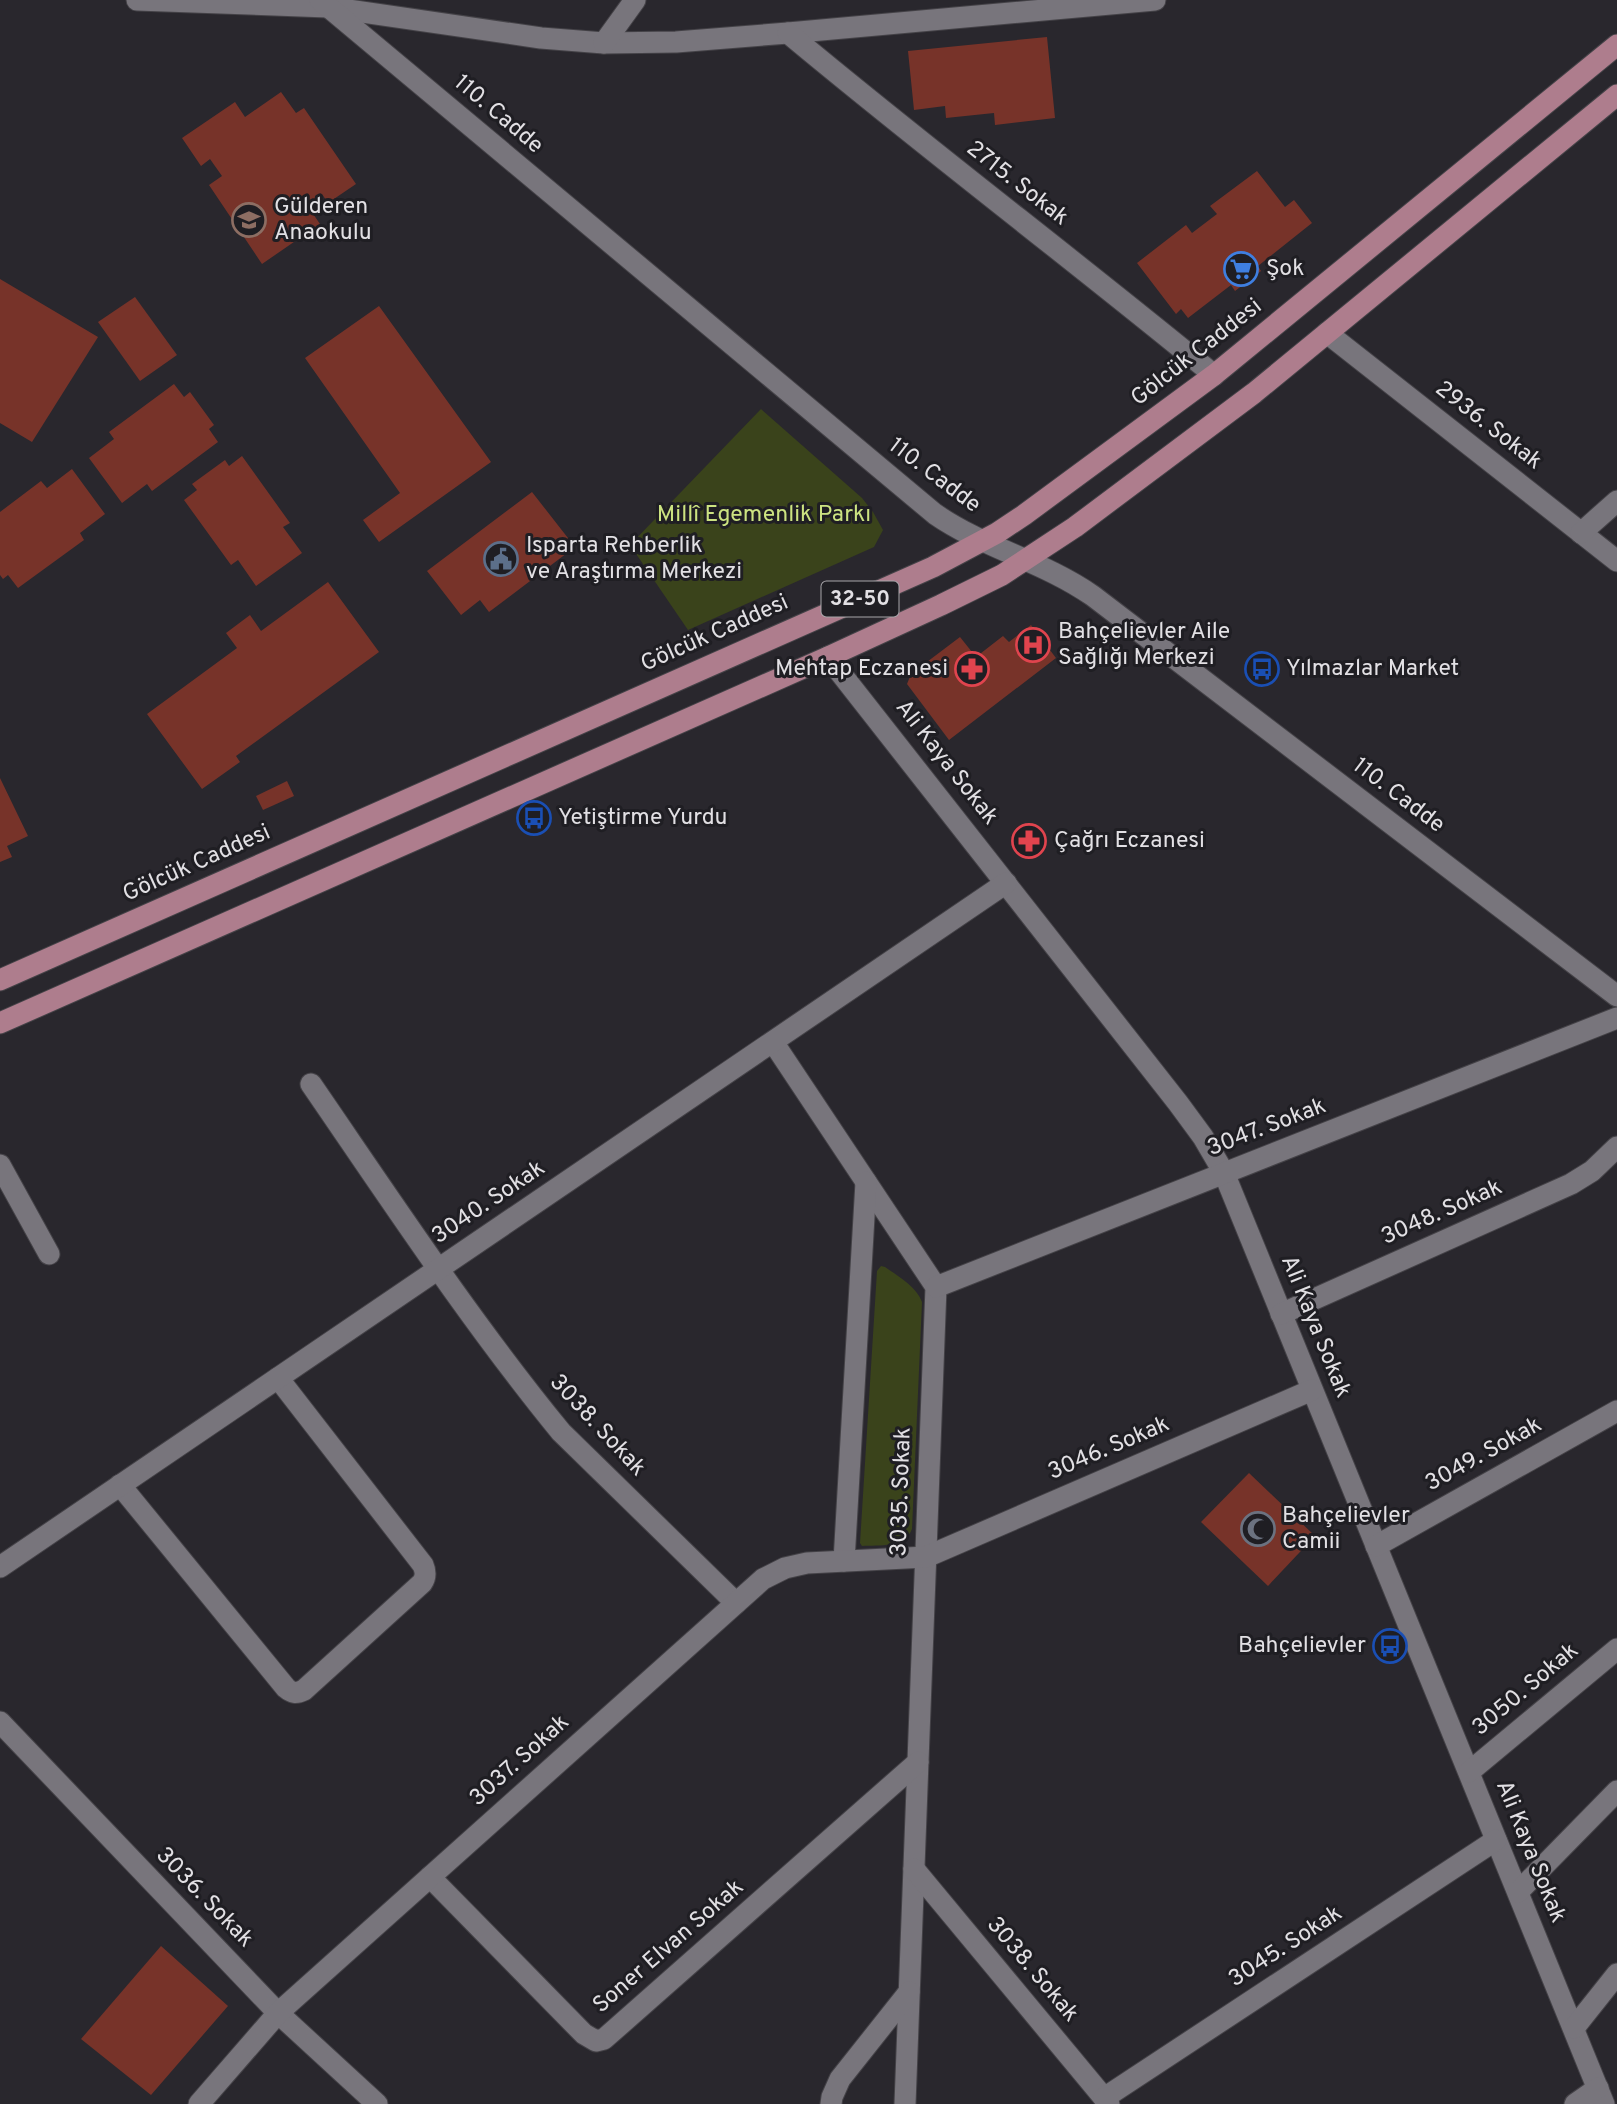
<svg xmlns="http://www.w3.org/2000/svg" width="1617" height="2104" viewBox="0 0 1617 2104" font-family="Overpass,sans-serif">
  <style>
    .green { fill: #3a431b }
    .building { fill: #773329 }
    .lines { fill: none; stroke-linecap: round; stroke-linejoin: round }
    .minor-casing { stroke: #444247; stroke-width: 23 }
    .major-casing { stroke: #444247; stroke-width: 23 }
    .minor { stroke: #78757c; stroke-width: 21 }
    .major { stroke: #ae7d8d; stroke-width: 21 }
    .labels { text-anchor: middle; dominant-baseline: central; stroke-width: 6; stroke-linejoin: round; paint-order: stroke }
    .shield { fill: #1f1e23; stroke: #a8a6aa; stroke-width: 2 }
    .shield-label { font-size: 21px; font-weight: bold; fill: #e2e0e4 }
    .street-label { font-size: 23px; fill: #e2e0e4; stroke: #1f1e23 }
    .poi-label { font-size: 23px; fill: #e2e0e4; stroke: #1f1e23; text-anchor: start }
    .park-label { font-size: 23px; fill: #cce381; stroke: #1f1e23 }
  </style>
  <rect width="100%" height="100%" fill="#29272d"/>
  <g class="green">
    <polygon points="761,409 862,498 873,512 883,530 874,547 688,630 630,545"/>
    <path d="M881 1266 885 1267C899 1277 916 1286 922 1302L912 1529C905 1548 879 1545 862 1546L860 1543 877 1271Z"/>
  </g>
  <g class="building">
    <polygon points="1047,37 1055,118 995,125 994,113 946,118 945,106 914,110 908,51"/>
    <polygon points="281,92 296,113 304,108 356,184 328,203 322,194 307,205 320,224 262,264 209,185 222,176 210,159 201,166 182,138 235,102 245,117"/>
    <polygon points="1257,171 1285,207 1294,200 1312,223 1258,266 1261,271 1235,291 1231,285 1188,318 1181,309 1176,314 1137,263 1186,225 1192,233 1217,214 1210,206"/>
    <polygon points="0,279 98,337 32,442 0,423"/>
    <polygon points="135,297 177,355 140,381 98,322"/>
    <polygon points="379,306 491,462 379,542 363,520 400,493 305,358"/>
    <polygon points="174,384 184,397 190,392 214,425 209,429 218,442 152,491 147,484 122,503 89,458 114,439 109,432"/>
    <polygon points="242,456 290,523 283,527 302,553 256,586 238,560 231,565 184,500 197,490 192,484 225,460 229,466"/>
    <polygon points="72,469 105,514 80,533 84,540 18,588 8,575 3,579 0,575 0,512 41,481 47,488"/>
    <polygon points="532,492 575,547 489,612 480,600 461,615 427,571"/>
    <polygon points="328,582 379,652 236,756 240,762 202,789 147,714 237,648 226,633 250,615 261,631"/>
    <polygon points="1031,625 1056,658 949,740 907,684 911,674 960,637 976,657 1003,636 1009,642"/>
    <polygon points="0,778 28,836 7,846 12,857 0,862"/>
    <polygon points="287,781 294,796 263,810 256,796"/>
    <polygon points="1249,1473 1315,1536 1268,1586 1201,1522"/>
    <polygon points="161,1946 228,2006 151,2095 81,2039"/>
  </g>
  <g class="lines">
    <g class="minor-casing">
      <g id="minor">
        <polyline points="137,0 328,7 541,38 604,43 676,42 788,33 1155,0"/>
        <path d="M320 0 935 514C984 548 1043 561 1093 596L1617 996"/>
        <path d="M788 33C928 150 1073 259 1214 375"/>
        <polyline points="604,43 635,0"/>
        <polyline points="1327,333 1617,561"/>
        <polyline points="1581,533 1617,501"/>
        <polyline points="828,657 1178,1103 1203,1137 1224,1173 1604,2104"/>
        <polyline points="773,1042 936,1287 905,2104"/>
        <path d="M311 1084C392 1202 471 1322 561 1432L736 1603"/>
        <polyline points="0,1165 49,1254"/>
        <polyline points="936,1287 1617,1018"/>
        <polyline points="1281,1314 1571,1184 1592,1171 1617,1147"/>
        <path d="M120 1485 286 1688C292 1693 296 1694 304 1690L422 1583C426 1577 426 1572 423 1565L278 1378"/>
        <polyline points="1376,1546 1617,1411"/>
        <polyline points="844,1561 866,1182"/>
        <polyline points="0,1567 1006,883"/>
        <polyline points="0,1722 278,2013 377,2104"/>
        <polyline points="1469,1772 1617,1649"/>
        <polyline points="914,1869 1109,2104"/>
        <polyline points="430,1877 584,2034 596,2041 604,2039 918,1762"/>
        <polyline points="1518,1892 1617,1791"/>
        <polyline points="1574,2028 1617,1974"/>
        <polyline points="1104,2098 1496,1840"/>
        <polyline points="199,2104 278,2013 763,1579 785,1568 807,1563 926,1557 1312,1390"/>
        <polyline points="831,2104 832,2097 840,2079 909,1992"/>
        <polyline points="1575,2104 1598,2088"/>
      </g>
    </g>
    <g class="major-casing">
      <g id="major">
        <polyline points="0,980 933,567 997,533 1024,515 1214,375 1617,45"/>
        <polyline points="0,1023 828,657 941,605 1002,575 1075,527 1254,393 1617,95"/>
      </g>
    </g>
    <use href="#minor" class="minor"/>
    <use href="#major" class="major"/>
  </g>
  <defs>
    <g id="school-ring" transform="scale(1.75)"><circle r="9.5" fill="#1f1e23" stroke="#8d6e63" stroke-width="1.5"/><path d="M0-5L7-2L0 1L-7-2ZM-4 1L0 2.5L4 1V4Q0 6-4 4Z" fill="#8d6e63"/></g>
    <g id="supermarket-ring" transform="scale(1.75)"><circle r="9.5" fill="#1f1e23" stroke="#3f7fe0" stroke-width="1.5"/><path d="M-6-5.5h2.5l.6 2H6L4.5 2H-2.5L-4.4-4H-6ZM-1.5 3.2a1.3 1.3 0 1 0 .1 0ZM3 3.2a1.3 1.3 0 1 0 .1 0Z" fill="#3f7fe0"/></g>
    <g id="civic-ring" transform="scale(1.75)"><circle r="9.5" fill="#1f1e23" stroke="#5c6f8a" stroke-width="1.5"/><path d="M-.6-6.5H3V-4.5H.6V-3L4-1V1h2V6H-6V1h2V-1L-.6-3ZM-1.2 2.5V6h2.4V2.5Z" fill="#5c6f8a"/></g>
    <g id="hospital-ring" transform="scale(1.75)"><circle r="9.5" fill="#1f1e23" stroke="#e0444e" stroke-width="1.5"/><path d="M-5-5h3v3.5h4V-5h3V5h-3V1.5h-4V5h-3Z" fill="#e0444e"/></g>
    <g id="pharmacy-ring" transform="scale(1.75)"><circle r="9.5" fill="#1f1e23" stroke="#e0444e" stroke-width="1.5"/><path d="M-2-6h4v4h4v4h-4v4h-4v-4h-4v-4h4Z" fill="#e0444e"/></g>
    <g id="bus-ring" transform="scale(1.75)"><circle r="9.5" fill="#1f1e23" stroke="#1a4fb4" stroke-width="1.5"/><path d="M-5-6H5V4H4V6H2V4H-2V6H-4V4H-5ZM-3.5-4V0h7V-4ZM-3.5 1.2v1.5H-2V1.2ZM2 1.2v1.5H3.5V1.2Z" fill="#1a4fb4"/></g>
    <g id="mosque-ring" transform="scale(1.75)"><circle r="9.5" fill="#1f1e23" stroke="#6b7280" stroke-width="1.5"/><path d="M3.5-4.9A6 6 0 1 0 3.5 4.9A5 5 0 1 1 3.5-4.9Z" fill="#6b7280"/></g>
  </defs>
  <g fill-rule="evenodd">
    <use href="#school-ring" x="249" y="220"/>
    <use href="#supermarket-ring" x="1241" y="269"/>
    <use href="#civic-ring" x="501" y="559"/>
    <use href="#hospital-ring" x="1033" y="645"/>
    <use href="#pharmacy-ring" x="972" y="669"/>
    <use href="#bus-ring" x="1262" y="669"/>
    <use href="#bus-ring" x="534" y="818"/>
    <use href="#pharmacy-ring" x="1029" y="841"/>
    <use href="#mosque-ring" x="1258" y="1529"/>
    <use href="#bus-ring" x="1390" y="1646"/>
  </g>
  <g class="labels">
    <rect class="shield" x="821.5" y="581.5" width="77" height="35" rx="5"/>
    <g class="shield-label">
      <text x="860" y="599">32-50</text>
    </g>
    <g class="street-label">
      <text transform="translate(498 115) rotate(40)">110. Cadde</text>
      <text transform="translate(1017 184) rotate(38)">2715. Sokak</text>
      <text transform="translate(1197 353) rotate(-38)">Gölcük Caddesi</text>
      <text transform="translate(1488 426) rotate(38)">2936. Sokak</text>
      <text transform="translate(934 476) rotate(37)">110. Cadde</text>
      <text transform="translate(715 634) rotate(-24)">Gölcük Caddesi</text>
      <text transform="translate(946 763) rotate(52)">Ali Kaya Sokak</text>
      <text transform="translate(1398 796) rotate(37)">110. Cadde</text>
      <text transform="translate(197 864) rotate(-24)">Gölcük Caddesi</text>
      <text transform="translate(1267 1128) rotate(-21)">3047. Sokak</text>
      <text transform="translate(489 1203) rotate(-34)">3040. Sokak</text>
      <text transform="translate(1442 1213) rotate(-24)">3048. Sokak</text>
      <text transform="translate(1315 1327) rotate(68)">Ali Kaya Sokak</text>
      <text transform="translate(597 1426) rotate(47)">3038. Sokak</text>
      <text transform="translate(1109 1449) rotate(-23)">3046. Sokak</text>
      <text transform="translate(1484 1455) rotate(-29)">3049. Sokak</text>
      <text transform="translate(902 1492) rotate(-88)">3035. Sokak</text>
      <text transform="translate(1526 1690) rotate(-40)">3050. Sokak</text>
      <text transform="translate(520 1761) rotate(-42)">3037. Sokak</text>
      <text transform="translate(1530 1852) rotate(68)">Ali Kaya Sokak</text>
      <text transform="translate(204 1898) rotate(46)">3036. Sokak</text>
      <text transform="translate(669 1947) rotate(-41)">Soner Elvan Sokak</text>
      <text transform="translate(1286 1947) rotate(-33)">3045. Sokak</text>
      <text transform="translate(1032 1970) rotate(50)">3038. Sokak</text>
    </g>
    <g class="poi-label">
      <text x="274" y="207">Gülderen<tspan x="274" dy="26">Anaokulu</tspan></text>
      <text x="1266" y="269">Şok</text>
      <text x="526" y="546">Isparta Rehberlik<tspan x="526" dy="26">ve Araştırma Merkezi</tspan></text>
      <text x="1058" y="632">Bahçelievler Aile<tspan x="1058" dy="26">Sağlığı Merkezi</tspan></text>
      <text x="948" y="669" text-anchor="end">Mehtap Eczanesi</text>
      <text x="1286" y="669">Yılmazlar Market</text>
      <text x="558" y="818">Yetiştirme Yurdu</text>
      <text x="1054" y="841">Çağrı Eczanesi</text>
      <text x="1282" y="1516">Bahçelievler<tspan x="1282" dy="26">Camii</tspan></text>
      <text x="1366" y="1646" text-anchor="end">Bahçelievler</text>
    </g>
    <g class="park-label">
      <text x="764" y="515">Millî Egemenlik Parkı</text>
    </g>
  </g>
</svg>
